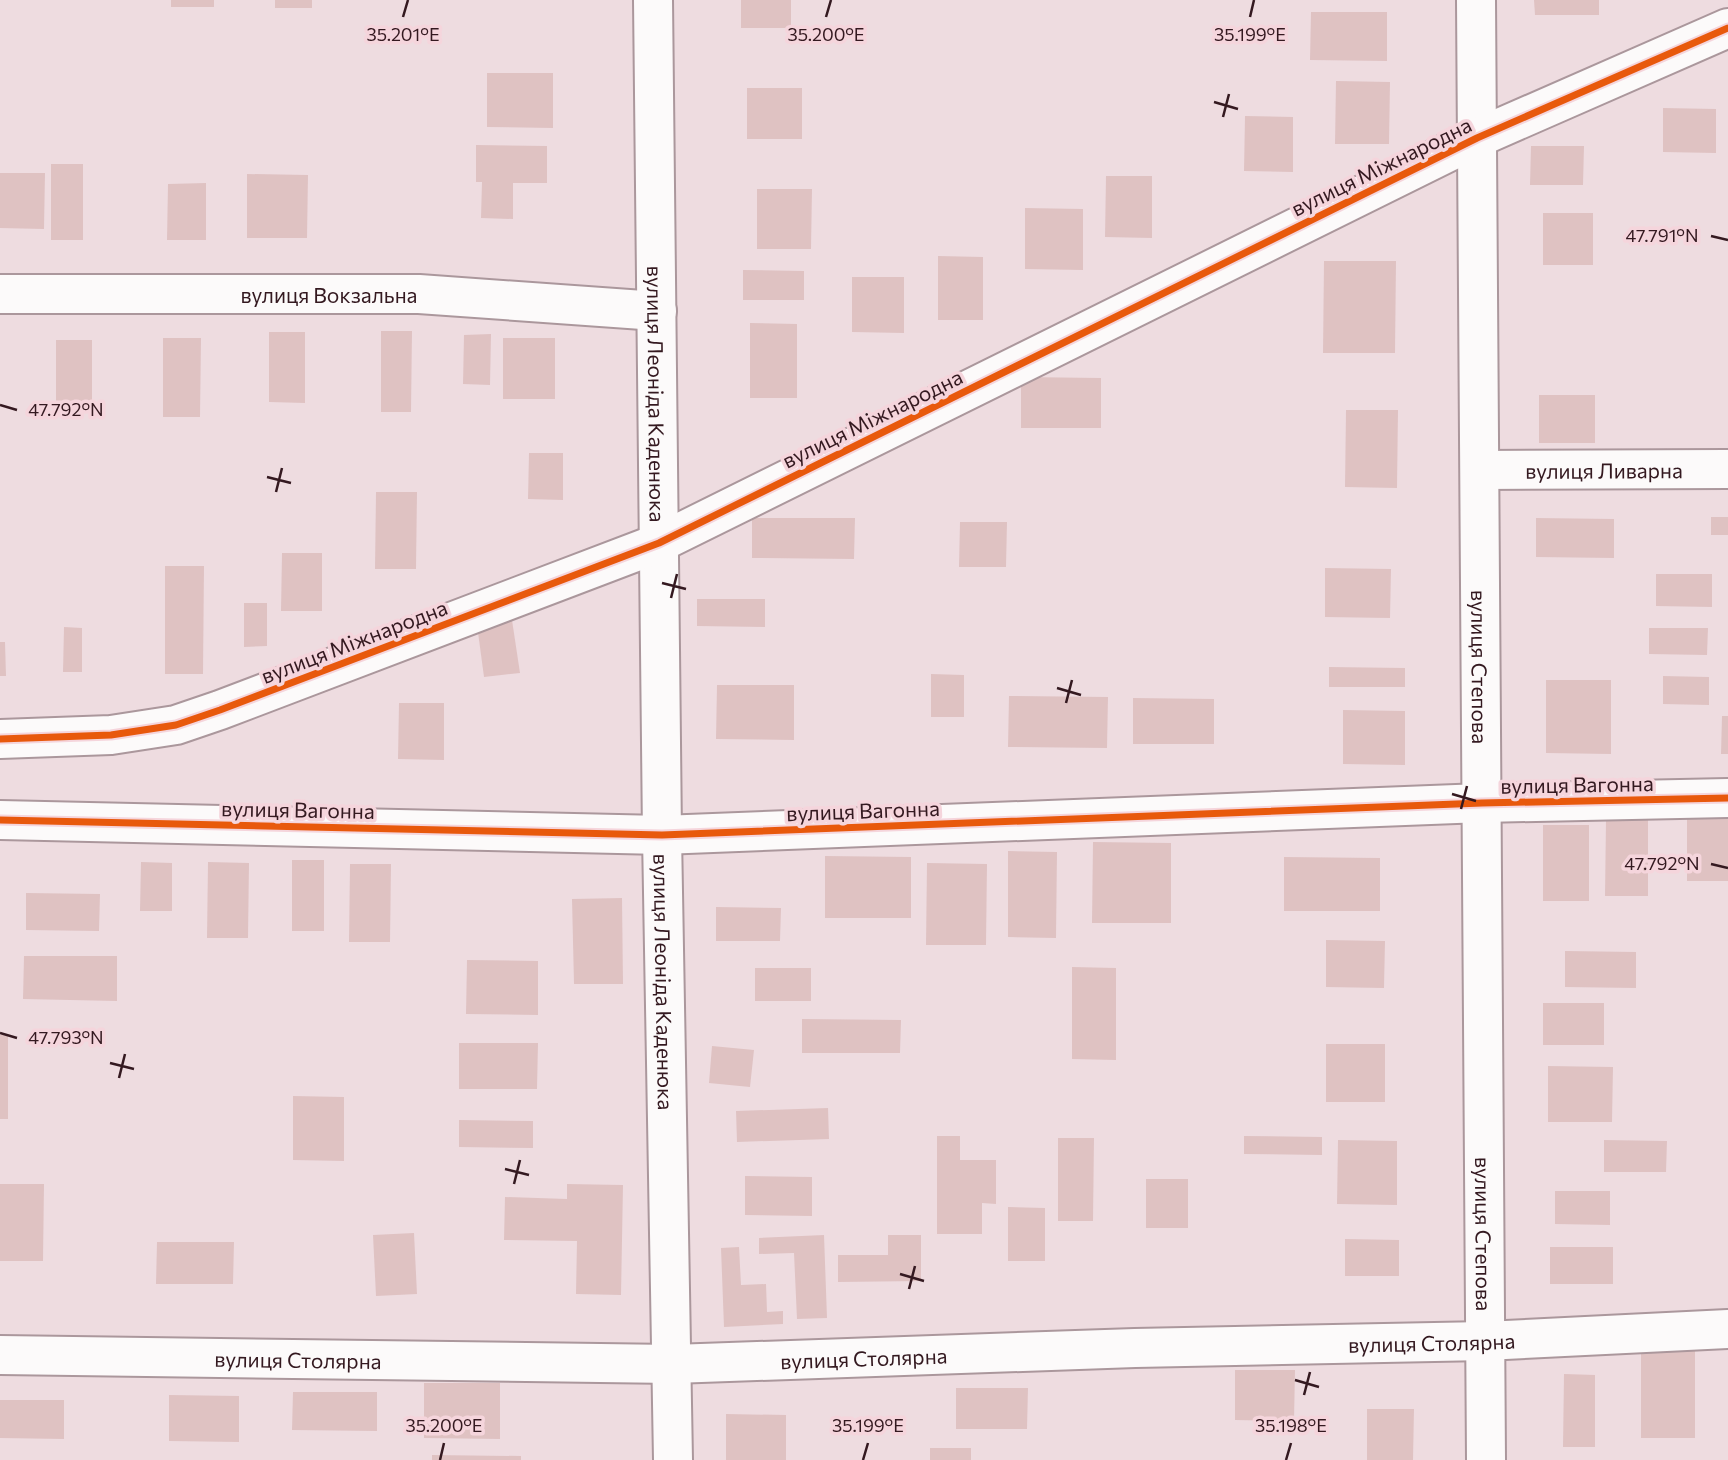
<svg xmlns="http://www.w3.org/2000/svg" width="1728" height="1460" viewBox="0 0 1728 1460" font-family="Commissioner,sans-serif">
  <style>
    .building { fill: #dfc2c2 }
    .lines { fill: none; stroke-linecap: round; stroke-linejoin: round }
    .minor-casing { stroke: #ab979c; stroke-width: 42 }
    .minor { stroke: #fcfafa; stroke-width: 38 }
    .cycleway-casing { stroke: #f5d5dc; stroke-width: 11 }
    .cycleway { stroke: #e8590c; stroke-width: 7 }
    .ticks { fill: none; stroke: #341920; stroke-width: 2.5 }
    .labels { text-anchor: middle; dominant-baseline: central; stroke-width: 7; stroke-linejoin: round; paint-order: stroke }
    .street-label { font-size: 21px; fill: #341920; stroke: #f5d5dc }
    .ticks-label { font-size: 18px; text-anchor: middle; fill: #341920; stroke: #f5d5dc; stroke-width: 7; stroke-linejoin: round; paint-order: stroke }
  </style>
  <rect width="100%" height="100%" fill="#eedce0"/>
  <g class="building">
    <rect x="171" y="0" width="43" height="7"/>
    <rect x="275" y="0" width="37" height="8"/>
    <rect x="741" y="0" width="50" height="28"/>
    <polygon points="1534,0 1599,0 1599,15 1535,15"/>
    <polygon points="1311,12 1387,12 1387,61 1310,60"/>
    <polygon points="487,73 553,73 553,128 487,127"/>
    <polygon points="1336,81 1390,82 1389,144 1335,144"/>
    <rect x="747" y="88" width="55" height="51"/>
    <polygon points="1663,108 1716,109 1716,153 1663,152"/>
    <polygon points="1245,116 1293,117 1293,172 1244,171"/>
    <polygon points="476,145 547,146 547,183 513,183 513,219 481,218 482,182 476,182"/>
    <polygon points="1531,146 1584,146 1583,185 1530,185"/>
    <rect x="51" y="164" width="32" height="76"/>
    <polygon points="0,173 45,173 44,229 0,228"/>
    <polygon points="247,174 308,175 307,238 247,238"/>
    <polygon points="1106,176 1152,176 1152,238 1105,237"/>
    <polygon points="206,183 206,240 167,240 168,184"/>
    <polygon points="757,189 812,189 811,249 757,249"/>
    <polygon points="1025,208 1083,209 1083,270 1025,269"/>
    <rect x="1543" y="213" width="50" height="52"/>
    <polygon points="938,256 983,257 983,320 938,320"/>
    <polygon points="1324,261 1396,261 1395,353 1323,353"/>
    <polygon points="743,270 804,271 804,300 743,300"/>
    <polygon points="852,277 904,277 904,333 852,332"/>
    <polygon points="750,323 797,324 797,398 750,398"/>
    <polygon points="381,331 412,331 411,412 381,412"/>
    <polygon points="269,332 305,332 305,403 269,402"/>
    <polygon points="491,334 490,385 463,384 464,335"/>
    <polygon points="163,338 201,338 200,417 163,417"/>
    <rect x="503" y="338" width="52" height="61"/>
    <rect x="56" y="340" width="36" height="61"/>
    <polygon points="1021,377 1101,378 1101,428 1021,428"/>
    <rect x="1539" y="395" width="56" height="48"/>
    <polygon points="1346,410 1398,410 1397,488 1345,487"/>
    <polygon points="529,453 563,453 563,500 528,499"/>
    <polygon points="376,492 417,492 416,569 375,569"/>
    <rect x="1711" y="517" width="17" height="18"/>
    <polygon points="752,518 855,518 854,559 752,558"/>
    <polygon points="1536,518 1614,519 1614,558 1536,557"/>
    <polygon points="960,522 1007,522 1006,567 959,567"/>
    <polygon points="282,553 322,553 322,611 281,611"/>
    <polygon points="165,566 204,566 203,674 165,674"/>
    <polygon points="1325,568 1391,569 1390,618 1325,617"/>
    <polygon points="1656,574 1712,574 1712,607 1656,606"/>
    <polygon points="697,599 765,599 765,627 697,626"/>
    <polygon points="244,603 267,603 267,646 244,647"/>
    <polygon points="512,620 520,673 484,677 477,625"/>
    <polygon points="64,627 82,628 82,672 63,672"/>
    <polygon points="1649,628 1708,628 1707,655 1649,654"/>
    <polygon points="0,642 5,642 6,676 0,676"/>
    <polygon points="1329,667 1405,668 1405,687 1329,687"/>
    <polygon points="931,674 964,675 964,717 931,717"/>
    <polygon points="1663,676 1709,677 1709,705 1663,704"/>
    <polygon points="1546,680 1611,680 1611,754 1546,753"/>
    <polygon points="717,685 794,685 794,740 716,739"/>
    <polygon points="1009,696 1108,697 1107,748 1008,747"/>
    <polygon points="1133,698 1214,699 1214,744 1133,744"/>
    <polygon points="399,703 444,703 444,760 398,759"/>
    <polygon points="1343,710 1405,711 1405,765 1343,764"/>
    <polygon points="1722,716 1728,716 1728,754 1721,754"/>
    <rect x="1687" y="818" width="41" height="63"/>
    <polygon points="1606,820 1648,820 1648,896 1605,896"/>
    <rect x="1543" y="825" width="46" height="76"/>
    <polygon points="1093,842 1171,843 1171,923 1092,923"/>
    <polygon points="1008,851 1057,852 1056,938 1008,937"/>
    <polygon points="825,856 911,857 911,918 825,918"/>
    <polygon points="1284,857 1380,858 1380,911 1284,911"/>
    <rect x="292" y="860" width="32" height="71"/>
    <polygon points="141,862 172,863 172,911 140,911"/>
    <polygon points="208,862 249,863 248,938 207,938"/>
    <polygon points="927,863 987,864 986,945 926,945"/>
    <polygon points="350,864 391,864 390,942 349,942"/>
    <polygon points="26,893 100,894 99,931 26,930"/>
    <polygon points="622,898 623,984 574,984 572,899"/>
    <polygon points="716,907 781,908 780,941 716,941"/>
    <polygon points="1326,940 1385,941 1384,988 1326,987"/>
    <polygon points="1565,951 1636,952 1636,988 1565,987"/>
    <polygon points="24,956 117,956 117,1001 23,999"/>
    <polygon points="467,960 538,961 538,1015 466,1014"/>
    <polygon points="1072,967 1116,968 1116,1060 1072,1059"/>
    <rect x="755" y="968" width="56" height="33"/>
    <rect x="1543" y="1003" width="61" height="42"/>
    <polygon points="802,1019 901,1020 900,1053 802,1053"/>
    <rect x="0" y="1035" width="8" height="84"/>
    <polygon points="459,1043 538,1043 537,1089 459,1089"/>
    <rect x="1326" y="1044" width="59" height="58"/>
    <polygon points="712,1046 754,1050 750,1087 709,1083"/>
    <polygon points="1548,1066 1613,1067 1612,1122 1548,1122"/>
    <polygon points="293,1096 344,1097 344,1161 293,1160"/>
    <polygon points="828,1108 829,1139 737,1142 736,1111"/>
    <polygon points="459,1120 533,1121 533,1148 459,1147"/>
    <polygon points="937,1136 960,1136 960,1160 996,1160 996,1204 982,1203 982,1234 937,1234"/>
    <polygon points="1244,1136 1322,1137 1322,1155 1244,1154"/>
    <polygon points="1058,1138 1094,1138 1093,1221 1058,1221"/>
    <polygon points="1338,1140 1397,1141 1397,1205 1337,1204"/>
    <polygon points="1604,1140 1667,1141 1666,1172 1604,1172"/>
    <polygon points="745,1176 812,1177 812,1216 745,1215"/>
    <rect x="1146" y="1179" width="42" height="49"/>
    <polygon points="0,1184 44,1184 43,1261 0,1261"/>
    <polygon points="567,1184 623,1185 621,1295 576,1294 577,1241 504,1240 505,1197 567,1199"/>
    <polygon points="1555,1191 1610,1191 1610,1225 1555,1224"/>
    <polygon points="1008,1207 1045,1208 1045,1261 1008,1261"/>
    <polygon points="414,1233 417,1294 376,1296 373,1235"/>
    <polygon points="824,1235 827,1318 797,1319 794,1253 759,1254 759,1238"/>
    <polygon points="888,1235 921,1235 921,1281 838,1282 838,1255 888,1255"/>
    <polygon points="1345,1239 1399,1240 1399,1276 1345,1276"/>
    <polygon points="157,1242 234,1242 233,1284 156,1284"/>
    <polygon points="739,1247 741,1285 766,1284 767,1312 783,1311 783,1324 724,1327 721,1248"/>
    <rect x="1550" y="1247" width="63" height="37"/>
    <rect x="1641" y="1347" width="54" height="91"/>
    <polygon points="1235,1370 1295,1370 1294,1421 1235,1420"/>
    <polygon points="1564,1374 1595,1375 1595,1447 1563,1447"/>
    <polygon points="424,1383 500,1383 500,1439 424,1438"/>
    <polygon points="956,1388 1028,1388 1027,1429 956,1429"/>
    <polygon points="293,1392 377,1392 377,1431 292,1430"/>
    <polygon points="169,1395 239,1396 239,1442 169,1441"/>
    <polygon points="0,1400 64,1400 64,1439 0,1438"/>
    <polygon points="1367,1409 1414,1409 1413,1460 1367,1460"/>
    <polygon points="726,1414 786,1415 786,1460 726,1460"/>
    <rect x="930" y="1448" width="41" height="12"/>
    <polygon points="432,1455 521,1456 521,1460 432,1460"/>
  </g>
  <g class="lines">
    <g class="minor-casing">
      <g id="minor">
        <path id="s1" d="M653 0 662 835 673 1460"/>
        <path id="s2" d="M1476 0 1486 1460"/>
        <path id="s3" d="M0 294H419L657 311"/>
        <path id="s4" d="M1480 470 1728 469"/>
        <polyline points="0,739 111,735 176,725 220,710 659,543 1477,138 1728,28"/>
        <polyline points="0,820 662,835 1482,803 1728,798"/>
        <path id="s5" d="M0 1355 673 1364 1135 1348 1485 1341 1728 1329"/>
      </g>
    </g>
    <use href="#minor" class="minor"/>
    <g class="cycleway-casing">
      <g id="cycleway">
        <polyline points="0,739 111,735 176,725 220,710 659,543 1477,138 1728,28"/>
        <polyline points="0,820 662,835 1482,803 1728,798"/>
      </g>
    </g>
    <use href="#cycleway" class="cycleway"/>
  </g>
  <path class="ticks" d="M403 17 408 0M826 17 831 0M1250 17 1254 0M1214 102 1238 109M1223 117 1229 94M1711 236 1728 240M0 405 17 410M267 477 291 483M276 492 282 468M662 583 686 589M671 598 677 574M1057 688 1081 695M1066 703 1072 680M1452 794 1476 801M1461 809 1467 786M1711 864 1728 868M0 1033 17 1038M110 1063 134 1069M119 1078 125 1054M505 1169 529 1175M514 1184 520 1160M900 1274 924 1281M909 1289 915 1266M1295 1380 1319 1387M1304 1395 1310 1372M440 1460 444 1443M863 1460 868 1443M1286 1460 1291 1443"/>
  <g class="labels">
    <g class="street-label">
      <text transform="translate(1381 166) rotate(-26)">вулиця Міжнародна</text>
      <text stroke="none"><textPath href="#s3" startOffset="329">вулиця Вокзальна</textPath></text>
      <text stroke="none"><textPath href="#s1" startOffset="394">вулиця Леоніда Каденюка</textPath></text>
      <text transform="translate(872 418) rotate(-26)">вулиця Міжнародна</text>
      <text stroke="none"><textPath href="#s4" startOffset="124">вулиця Ливарна</textPath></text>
      <text transform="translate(354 641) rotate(-21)">вулиця Міжнародна</text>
      <text stroke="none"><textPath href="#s2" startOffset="667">вулиця Степова</textPath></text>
      <text transform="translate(1577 784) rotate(-1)">вулиця Вагонна</text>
      <text transform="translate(298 809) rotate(1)">вулиця Вагонна</text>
      <text transform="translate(863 810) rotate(-2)">вулиця Вагонна</text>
      <text stroke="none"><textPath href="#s1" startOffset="982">вулиця Леоніда Каденюка</textPath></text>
      <text stroke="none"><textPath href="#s2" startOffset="1234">вулиця Степова</textPath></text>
      <text stroke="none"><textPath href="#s5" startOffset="1432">вулиця Столярна</textPath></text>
      <text stroke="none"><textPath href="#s5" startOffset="864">вулиця Столярна</textPath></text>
      <text stroke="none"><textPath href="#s5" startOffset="298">вулиця Столярна</textPath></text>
    </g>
  </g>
  <g class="ticks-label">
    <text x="403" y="41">35.201°E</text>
    <text x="826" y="41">35.200°E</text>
    <text x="1250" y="41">35.199°E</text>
    <text x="1662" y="242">47.791°N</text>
    <text x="66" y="416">47.792°N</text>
    <text x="1662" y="870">47.792°N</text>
    <text x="66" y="1044">47.793°N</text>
    <text x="444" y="1432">35.200°E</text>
    <text x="868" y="1432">35.199°E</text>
    <text x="1291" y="1432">35.198°E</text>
  </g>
</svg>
